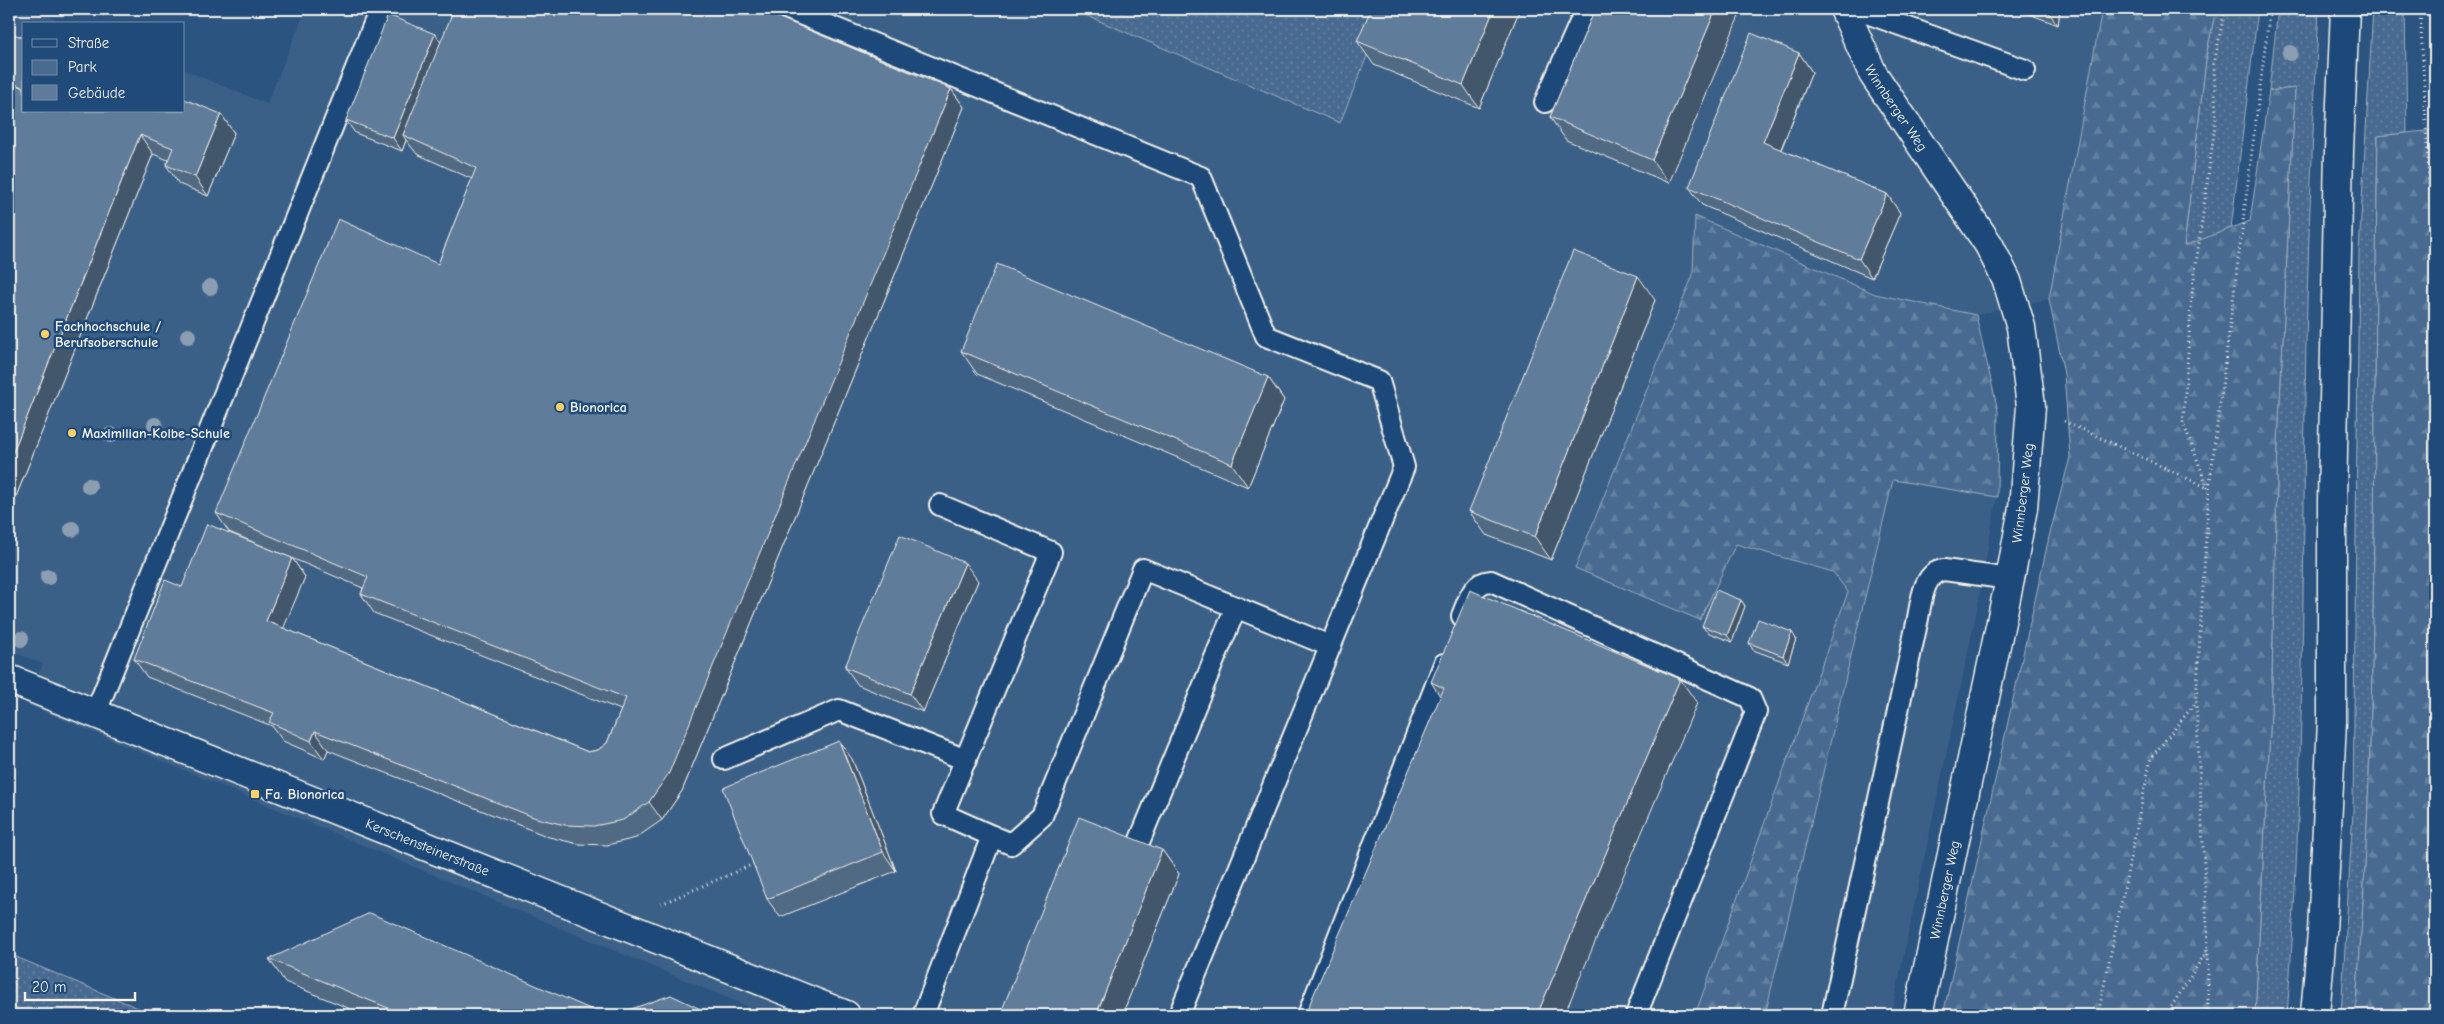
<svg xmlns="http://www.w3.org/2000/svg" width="2444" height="1024" viewBox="0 0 2444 1024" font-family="'Comic Neue',sans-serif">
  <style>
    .built { fill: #3b6088 }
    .green { fill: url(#green-dots); stroke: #9eaebc }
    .forest { fill: url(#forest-firs); stroke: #9eaebc }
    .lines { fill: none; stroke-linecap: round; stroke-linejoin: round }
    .service-casing { stroke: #f4f1e8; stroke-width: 24 }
    .minor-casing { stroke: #f4f1e8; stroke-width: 31 }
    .secondary-casing { stroke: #f4f1e8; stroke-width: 31 }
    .path { stroke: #f4f1e8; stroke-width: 3; stroke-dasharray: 1 4; stroke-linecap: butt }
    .service { stroke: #1f4a7a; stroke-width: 20 }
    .minor { stroke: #1f4a7a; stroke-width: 28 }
    .secondary { stroke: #1f4a7a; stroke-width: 28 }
    .tree { fill: #8c9fb2 }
    .wall { fill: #516a84; stroke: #f4f1e8 }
    .shaded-wall { fill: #42566c; stroke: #f4f1e8 }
    .building { fill: #5e7b9a; stroke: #f4f1e8 }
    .poi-dot { fill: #ffd166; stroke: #1f4a7a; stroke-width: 2 }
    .labels { text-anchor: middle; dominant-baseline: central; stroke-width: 5; stroke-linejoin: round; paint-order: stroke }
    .street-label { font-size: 14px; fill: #f4f1e8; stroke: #1f4a7a }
    .poi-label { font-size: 14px; font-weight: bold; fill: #f4f1e8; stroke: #1f4a7a; text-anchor: start }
  </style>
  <defs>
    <pattern id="green-dots" width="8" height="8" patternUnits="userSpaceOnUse" patternTransform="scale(1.25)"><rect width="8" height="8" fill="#496b90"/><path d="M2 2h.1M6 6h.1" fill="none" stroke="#6481a0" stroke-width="1.8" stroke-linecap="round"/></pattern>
    <pattern id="forest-firs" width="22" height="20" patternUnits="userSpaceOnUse" patternTransform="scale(1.25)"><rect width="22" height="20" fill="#496b90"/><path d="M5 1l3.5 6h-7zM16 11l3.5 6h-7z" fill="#6481a0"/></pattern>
  </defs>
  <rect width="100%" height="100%" fill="#2c5481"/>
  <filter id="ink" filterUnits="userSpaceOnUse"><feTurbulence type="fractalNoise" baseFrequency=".02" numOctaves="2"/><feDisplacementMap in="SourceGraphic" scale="10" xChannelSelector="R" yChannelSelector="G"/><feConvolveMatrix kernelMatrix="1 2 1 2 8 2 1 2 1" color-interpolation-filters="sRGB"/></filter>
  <g filter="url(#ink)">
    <g class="built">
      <polygon points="9,9 29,9 67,24 24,24 24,111 184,111 184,70 267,104 306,9 2102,9 2049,299 1976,315 1875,294 1695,217 1693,275 1575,568 1700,620 1736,544 1833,572 1848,592 1695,1015 768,1015 26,704 43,664 9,650"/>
      <polygon points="1893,480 1997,497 1977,609 1891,1015 1765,1015"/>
    </g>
    <g class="green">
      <polygon points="1071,9 1386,9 1340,123"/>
      <polygon points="2216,9 2258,9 2231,228 2184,247 2207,51"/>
      <path d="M2278 9H2319C2312 139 2307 268 2305 398 2303 604 2303 810 2287 1015H2255L2271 712 2278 442 2295 88 2269 91Z"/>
      <path d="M2373 9H2405L2407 133 2378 136C2372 429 2380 723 2355 1015H2341L2353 811 2359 252Z"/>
      <polygon points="9,954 155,1015 9,1015"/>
    </g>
    <g class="forest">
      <polygon points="2102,9 2216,9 2207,51 2184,246 2250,221 2269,91 2295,88 2278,442 2271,712 2255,1015 1943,1015 2049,537 2070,457 2064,374 2049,299"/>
      <path d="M2435 130V1015H2355C2380 723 2372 429 2378 136Z"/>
      <polygon points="1695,216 1875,294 1976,315 1998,411 1997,497 1893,480 1765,1015 1695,1015 1848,592 1833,572 1736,544 1700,620 1575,568 1693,275"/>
    </g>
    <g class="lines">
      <g class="service-casing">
        <g id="service">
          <polyline points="788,9 1201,177 1266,336 1379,381 1404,467 1179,1015"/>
          <polyline points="1856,9 2025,70"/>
          <polyline points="1545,102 1586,9"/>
          <path d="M1462 616C1468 602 1472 582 1491 581L1750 698 1756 712 1636 1015"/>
          <polyline points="95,714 380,9"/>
          <polyline points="724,759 839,710 966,760"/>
          <polyline points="992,836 1011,844 1042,816 1143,569 1330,646"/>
          <polyline points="1139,842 1236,607"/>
          <polyline points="923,1015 992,836 943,814 1051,552 940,505"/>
          <polyline points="1308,1015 1444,664"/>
          <path d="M1832 1015 1917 623C1921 605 1922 572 1944 570L2010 579"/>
        </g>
      </g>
      <g class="minor-casing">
        <g id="minor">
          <path id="s1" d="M1844 9 1873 74 1989 245 2007 281 2021 327 2031 406 2023 508 2010 579 1918 1015"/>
          <path id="s2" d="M9 679 846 1015"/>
        </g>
      </g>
      <g class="secondary-casing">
        <polyline id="secondary" points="2315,1015 2322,932 2332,721 2332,501 2339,150 2345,9"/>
      </g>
      <g class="path">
        <polyline points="2420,9 2435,294"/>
        <polyline points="2064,421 2208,488"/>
        <polyline points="2208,488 2183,423 2192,294 2216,118 2214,64 2225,9"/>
        <polyline points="661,904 756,863"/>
        <polyline points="2208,949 2208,1015"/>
        <polyline points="2098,1015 2151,758 2196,702"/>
        <polyline points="2166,1015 2208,949 2196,701 2209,489 2270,9"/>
      </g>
      <use href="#service" class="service"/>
      <use href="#minor" class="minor"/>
      <use href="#secondary" class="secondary"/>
    </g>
    <g class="tree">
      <circle cx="2290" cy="53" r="8"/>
      <circle cx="210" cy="287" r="8"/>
      <circle cx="188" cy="336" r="8"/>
      <circle cx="155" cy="425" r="8"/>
      <circle cx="111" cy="435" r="8"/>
      <circle cx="89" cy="486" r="8"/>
      <circle cx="72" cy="529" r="8"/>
      <circle cx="48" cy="577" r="8"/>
      <circle cx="21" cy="639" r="8"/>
    </g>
    <g class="wall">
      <polygon points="1520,9 1479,108 1374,65 1357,41"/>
      <polygon points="1595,9 1669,183 1566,140 1550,117"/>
      <polygon points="2016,9 2060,9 2058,25"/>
      <polygon points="9,32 24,111 221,114 234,133 208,196 179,184 166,165 168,160 153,154 9,514"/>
      <polygon points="441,42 951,89 964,107 682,791 662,820 636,838 607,845 578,844 549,837 328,750 324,759 283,741 272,726 147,677 134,659 182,587 292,558 305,577 283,628 588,752 598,750 607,743 621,710 374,613 361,594 363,588 229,532 216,513 438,264 472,179 417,154 406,140 402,151 355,133 346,120"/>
      <polygon points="1799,53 1812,72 1781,150 1887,194 1900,213 1872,278 1702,205 1689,187"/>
      <polygon points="1655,300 1551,560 1486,535 1469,511"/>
      <polygon points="961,351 1268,377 1284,400 1248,487 977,374"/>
      <polygon points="978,581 923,712 858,685 845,667"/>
      <polygon points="1741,600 1745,606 1732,642 1707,632 1702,626"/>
      <polygon points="1796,639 1788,663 1753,650 1749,643"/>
      <polygon points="1431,682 1697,703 1440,696"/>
      <polygon points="852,759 896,871 780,917 767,899"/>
      <polygon points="1162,850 1179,874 1122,1015 1006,1015 1002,1010"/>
      <polygon points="269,959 604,1015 365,1015 285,982"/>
    </g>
    <g class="shaded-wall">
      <polygon points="1494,9 1520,9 1479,108 1463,85"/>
      <polygon points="1716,9 1742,9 1669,183 1652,160"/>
      <polygon points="2046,9 2060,9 2058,25"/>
      <polygon points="435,34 444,47 403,135 406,140 402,151 393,138"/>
      <polygon points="1799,53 1812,72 1776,161 1763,142"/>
      <polygon points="951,89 964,107 682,791 662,820 649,802"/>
      <polygon points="221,114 234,133 208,196 195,177"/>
      <polygon points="140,135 153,154 9,514 9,462"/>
      <polygon points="1887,194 1900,213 1872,278 1859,259"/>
      <polygon points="1638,276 1655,300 1551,560 1535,537"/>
      <polygon points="1268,377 1284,400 1248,487 1232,464"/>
      <polygon points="292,558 305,577 279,639 266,621"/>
      <polygon points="965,563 978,581 923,712 910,694"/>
      <polygon points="1741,600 1745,606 1732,642 1727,635"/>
      <polygon points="1792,632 1796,639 1788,663 1783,656"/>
      <polygon points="1680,679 1697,703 1564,1015 1537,1015"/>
      <polygon points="315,731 328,750 324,759 311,741"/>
      <polygon points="839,741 852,759 896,871 883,852"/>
      <polygon points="1162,850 1179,874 1122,1015 1096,1015"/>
    </g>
    <g class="building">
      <polygon points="454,9 758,9 951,89 669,773 649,802 623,820 594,826 565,825 536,818 315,731 311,741 269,722 274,713 134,659 165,580 182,587 207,524 292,558 266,621 588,752 598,750 607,743 626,698 361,594 368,577 216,513 338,219 438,264 476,168 403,135"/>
      <polygon points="1371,9 1494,9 1463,85 1357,41"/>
      <polygon points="1595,9 1716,9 1652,160 1550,117"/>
      <polygon points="388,15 435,34 393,138 346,120"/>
      <polygon points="9,32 24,38 24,88 11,82 9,85"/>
      <polygon points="1751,33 1799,53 1763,142 1887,194 1859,259 1689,187"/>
      <polygon points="11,82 24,88 24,111 184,111 184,99 221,114 195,177 166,165 173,148 140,135 9,462 9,87"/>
      <polygon points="1573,251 1638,276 1535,537 1469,511"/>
      <polygon points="997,264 1268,377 1232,464 961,351"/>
      <polygon points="900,535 965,563 910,694 845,667"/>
      <polygon points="1470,590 1680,679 1537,1015 1305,1015 1444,688 1431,682"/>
      <polygon points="1716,590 1741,600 1727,635 1702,626"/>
      <polygon points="1758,619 1792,632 1783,656 1749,643"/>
      <polygon points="839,741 883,852 767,899 723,788"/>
      <polygon points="1079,817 1162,850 1096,1015 1015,1015 1002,1010"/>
      <polygon points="370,913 604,1015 405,1015 269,959"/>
      <polygon points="671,995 713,1015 614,1015"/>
    </g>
  </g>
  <g class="poi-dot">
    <circle cx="45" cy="334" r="5"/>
    <circle cx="560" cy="407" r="5"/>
    <circle cx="72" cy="433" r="5"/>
    <rect x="250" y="789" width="10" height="10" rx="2.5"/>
  </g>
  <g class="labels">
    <g class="street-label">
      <text stroke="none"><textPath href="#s1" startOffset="112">Winnberger Weg</textPath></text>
      <text transform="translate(2023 493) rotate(-83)">Winnberger Weg</text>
      <text stroke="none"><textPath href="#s2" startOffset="451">Kerschensteinerstraße</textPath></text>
      <text transform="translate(1945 890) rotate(-78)">Winnberger Weg</text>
    </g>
    <g class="poi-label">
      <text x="55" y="326">Fachhochschule /<tspan x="55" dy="16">Berufsoberschule</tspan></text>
      <text x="570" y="407">Bionorica</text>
      <text x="82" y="433">Maximilian-Kolbe-Schule</text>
      <text x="265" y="794">Fa. Bionorica</text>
    </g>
  </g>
  <rect width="2444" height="1024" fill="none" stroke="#1f4a7a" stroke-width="30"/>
  <rect x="15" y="15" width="2414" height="994" fill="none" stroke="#f4f1e8" stroke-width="2" filter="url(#ink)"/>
  <rect x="22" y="22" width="162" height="90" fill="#1f4a7a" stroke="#748da6"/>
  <rect x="32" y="39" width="25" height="8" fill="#1f4a7a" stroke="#748da6"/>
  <text x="68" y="48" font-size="15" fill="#f4f1e8">Straße</text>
  <rect x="32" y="60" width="25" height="15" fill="#496b90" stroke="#748da6"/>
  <text x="68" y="72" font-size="15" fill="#f4f1e8">Park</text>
  <rect x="32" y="85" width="25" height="15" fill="#5e7b9a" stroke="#748da6"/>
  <text x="68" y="98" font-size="15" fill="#f4f1e8">Gebäude</text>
  <path d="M25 992v8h110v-8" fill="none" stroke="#f4f1e8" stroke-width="2.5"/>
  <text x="32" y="992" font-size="15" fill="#f4f1e8" stroke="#1f4a7a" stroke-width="4" paint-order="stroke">20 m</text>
</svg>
